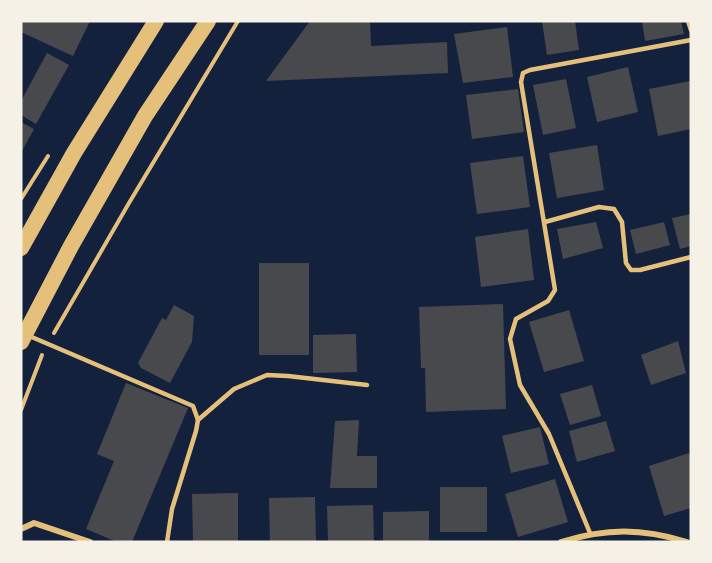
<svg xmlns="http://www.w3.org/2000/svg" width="712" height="563" viewBox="0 0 712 563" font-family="'Alegreya Sans',sans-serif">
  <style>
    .building { fill: #48494c }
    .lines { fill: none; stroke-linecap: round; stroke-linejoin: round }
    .path { stroke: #e5c07b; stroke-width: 4 }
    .service { stroke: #e5c07b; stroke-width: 4.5 }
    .minor { stroke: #e5c07b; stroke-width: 6 }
    .trunk { stroke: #e5c07b; stroke-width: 16 }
  </style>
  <rect width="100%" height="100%" fill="#14213d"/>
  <g class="building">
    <polygon points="21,21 90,21 73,56 21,32"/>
    <polygon points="310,21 370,21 371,46 447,42 448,73 266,81"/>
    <polygon points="542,21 575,21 579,50 547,55"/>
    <polygon points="642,21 681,21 684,34 645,41"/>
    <polygon points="507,27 513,77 463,83 454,34"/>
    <polygon points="47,53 69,65 36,124 21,115 21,101"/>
    <polygon points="628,67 638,112 597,122 587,77"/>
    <polygon points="566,79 576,128 543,135 533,85"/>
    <polygon points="690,81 691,129 658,136 649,89"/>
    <polygon points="518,89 524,132 472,139 466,95"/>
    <polygon points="21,122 34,129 21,153"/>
    <polygon points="597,145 604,190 557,198 549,153"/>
    <polygon points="523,156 530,207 477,214 470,163"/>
    <polygon points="691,214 691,246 680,249 672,218"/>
    <polygon points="596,222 603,248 563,259 557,229"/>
    <polygon points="664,222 670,245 636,254 630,230"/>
    <polygon points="528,229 534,280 481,287 475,237"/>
    <rect x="259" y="263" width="50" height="92"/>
    <polygon points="503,304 506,409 426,412 425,368 421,368 419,307"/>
    <polygon points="174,305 194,316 192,342 170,383 141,368 138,363 162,318 166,320"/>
    <polygon points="569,310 584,361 544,372 529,322"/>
    <polygon points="356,334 357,372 313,373 313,335"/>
    <polygon points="678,341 686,373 651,385 641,355"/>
    <polygon points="126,383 188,408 132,542 117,542 86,529 114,461 97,454"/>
    <polygon points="592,385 601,416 570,425 560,394"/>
    <polygon points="359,420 357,456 377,456 377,488 330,488 335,421"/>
    <polygon points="606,421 615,451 577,462 569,431"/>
    <polygon points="540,427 549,464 511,473 502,436"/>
    <polygon points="689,453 691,459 691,508 664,516 649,466"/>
    <polygon points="555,479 568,522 518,537 505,494"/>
    <rect x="440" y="487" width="47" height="45"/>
    <polygon points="238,493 238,542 193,542 192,494"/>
    <polygon points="315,497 316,542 270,542 269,498"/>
    <polygon points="373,505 374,542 328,542 327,506"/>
    <polygon points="429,511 429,542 383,542 383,512"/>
  </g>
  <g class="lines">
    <g class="path">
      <polyline points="21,199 48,156"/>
      <polyline points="54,333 129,203 238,21"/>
      <polyline points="21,410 42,355"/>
    </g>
    <g class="service">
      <polyline points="688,21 691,30"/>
      <polyline points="545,222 599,207 614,209 622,222 626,263 631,270 640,270 691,257"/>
      <polyline points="27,335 193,406 198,420 196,431 172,509 167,542"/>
      <polyline points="198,420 234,389 267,375 288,376 367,385"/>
      <polyline points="590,533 549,434 520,385 510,339 516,319 548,301 555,290 521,82 523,73 530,70 691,40"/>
    </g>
    <g class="minor">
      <polyline points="21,529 34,523 90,542"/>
      <path d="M561 542C606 528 642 528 687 542"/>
    </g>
    <g class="trunk">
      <polyline points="21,248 74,153 156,21"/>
      <polyline points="21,342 71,246 145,116 208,21"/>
    </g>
  </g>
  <rect width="712" height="563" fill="none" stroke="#f6f1e7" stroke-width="45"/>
</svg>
